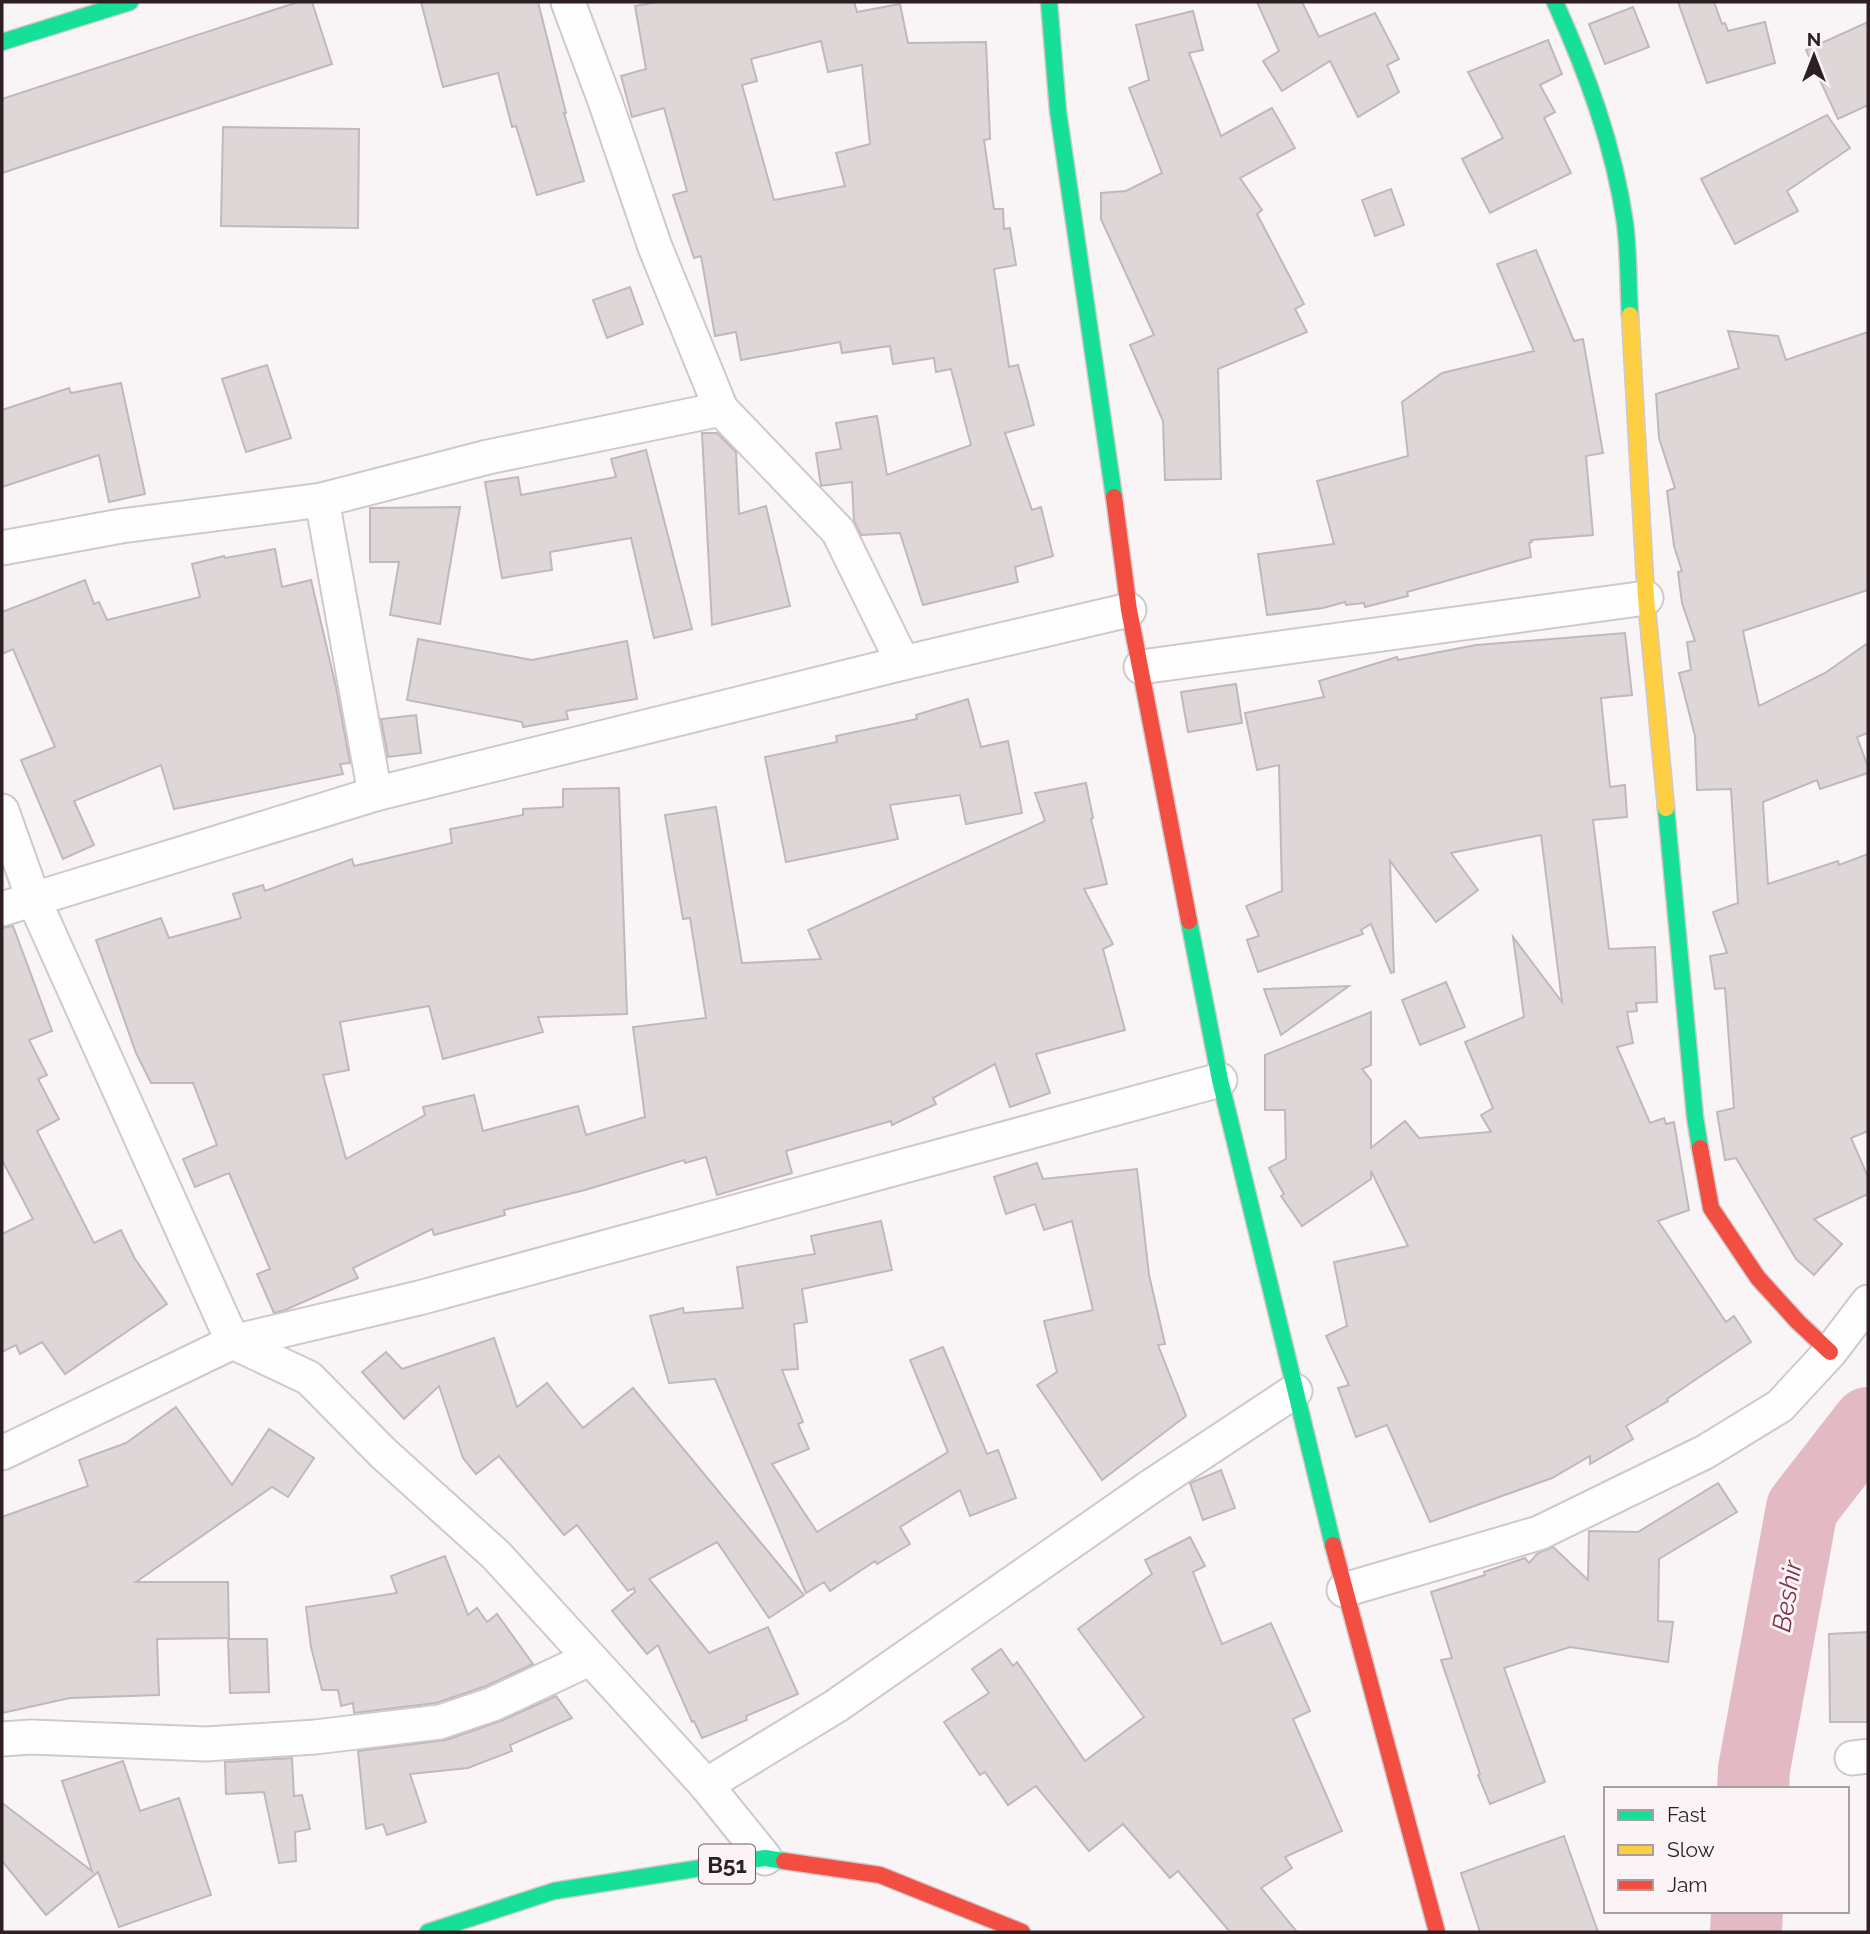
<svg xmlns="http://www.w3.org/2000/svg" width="1870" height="1934" viewBox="0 0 1870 1934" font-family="Raleway,sans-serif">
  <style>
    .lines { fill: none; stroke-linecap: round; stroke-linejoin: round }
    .river { stroke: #e3b9c4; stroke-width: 72 }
    .building { fill: #dfd6d8; stroke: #c0b8ba; stroke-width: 2; fill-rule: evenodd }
    .street-casing { stroke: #d1c8ca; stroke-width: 37 }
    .fast-casing { stroke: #d1c8ca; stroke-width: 19 }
    .slow-casing { stroke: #d1c8ca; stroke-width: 19 }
    .jam-casing { stroke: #d1c8ca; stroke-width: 19 }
    .street { stroke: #fefefe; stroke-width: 33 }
    .fast { stroke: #16e098; stroke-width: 16 }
    .slow { stroke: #ffcf43; stroke-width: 16 }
    .jam { stroke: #f24e42; stroke-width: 16 }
    .labels { text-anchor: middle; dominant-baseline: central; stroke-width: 6; stroke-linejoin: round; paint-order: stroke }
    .shield { fill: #fbf3f5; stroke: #6b5f61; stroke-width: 2 }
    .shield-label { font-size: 23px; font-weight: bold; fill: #2d1f22 }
    .water-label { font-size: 26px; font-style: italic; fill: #7e354c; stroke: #fbf3f5 }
  </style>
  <rect width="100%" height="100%" fill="#f9f5f6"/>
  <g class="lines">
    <g class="river">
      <polyline points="1753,1789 1754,1769 1802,1508 1868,1423"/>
      <polyline points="1746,1932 1747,1911"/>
    </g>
  </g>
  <g class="building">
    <polygon points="298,2 312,2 332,64 2,173 2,99"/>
    <polygon points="421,2 538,2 566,113 564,113 584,181 537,195 516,126 512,127 498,73 443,87"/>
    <path d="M657 2H854L857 12 900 4 908 43 986 42 990 139 984 140 994 209H1003L1004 229 1010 228 1016 265 994 269 1009 367 1018 365 1034 425 1005 433 1032 510 1041 507 1053 556 1015 567 1018 582 923 605 900 533 861 535 854 521 852 482 821 486 816 453 841 449 836 423 877 416 887 475 971 445 951 369 936 372 934 358 893 364 890 346 842 353 840 342 741 360 736 332 715 336 701 256 694 258 673 195 687 191 664 108 632 117 621 76 646 69 635 6ZM821 41 828 72 862 65 870 144 836 153 845 186 774 200 742 85 757 81 751 59Z"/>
    <polygon points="1257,2 1302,2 1319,37 1375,13 1399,59 1387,65 1399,92 1358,117 1330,61 1282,91 1263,61 1279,51"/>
    <polygon points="1678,2 1714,2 1722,24 1725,23 1728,31 1765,22 1775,63 1707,83"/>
    <polygon points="1633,7 1649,47 1605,64 1589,24"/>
    <polygon points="1193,11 1203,50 1189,53 1221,136 1272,108 1295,148 1240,178 1262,210 1257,214 1304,304 1295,309 1307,332 1218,369 1221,479 1165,480 1163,421 1130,345 1154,335 1101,219 1101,193 1126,191 1162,173 1129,88 1149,80 1136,25"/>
    <polygon points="1868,22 1868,105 1838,119 1806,50"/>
    <polygon points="1548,40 1562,74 1540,85 1555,112 1544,118 1571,173 1490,213 1462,159 1503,138 1468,72"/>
    <polygon points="1827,115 1850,148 1787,191 1798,211 1735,244 1701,179"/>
    <polygon points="223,127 359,129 358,228 221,226"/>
    <polygon points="1391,189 1404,225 1375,236 1362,200"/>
    <polygon points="1536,250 1574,341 1583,339 1603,453 1586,456 1593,535 1531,540 1532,542 1529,543 1531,557 1407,592 1408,596 1365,607 1364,603 1346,605 1345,602 1323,608 1267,615 1258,554 1334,544 1317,481 1408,456 1402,402 1442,373 1534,351 1497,264"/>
    <polygon points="630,287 643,324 607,338 593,300"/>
    <polygon points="1728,331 1778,336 1786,360 1868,332 1868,590 1743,631 1759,706 1825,673 1868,643 1868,733 1857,737 1868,767 1868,773 1820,789 1817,780 1763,802 1768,884 1838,861 1839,865 1868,854 1868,1131 1851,1138 1868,1177 1868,1194 1814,1219 1842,1244 1814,1275 1796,1259 1736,1158 1725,1160 1717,1112 1734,1108 1725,988 1715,989 1710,956 1727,953 1713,912 1738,903 1731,789 1697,790 1695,736 1679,673 1691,670 1687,642 1695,641 1682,603 1678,572 1682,571 1674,546 1667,491 1675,488 1659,438 1656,394 1739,368"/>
    <polygon points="267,365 291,438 246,452 222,379"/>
    <polygon points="121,383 145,494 109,502 99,455 2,487 2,410 69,388 71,393"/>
    <polygon points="702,433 717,433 736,452 739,514 766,506 790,606 712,625"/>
    <polygon points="646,450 692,629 654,638 631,538 550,552 552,570 502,578 485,482 518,477 521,495 616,477 611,459"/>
    <polygon points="460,507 440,624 390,615 399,562 370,562 370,508"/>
    <polygon points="275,549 282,587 311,580 336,687 350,763 340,764 343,774 174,809 161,765 74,801 94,845 63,859 21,760 55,747 13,649 2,654 2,612 85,580 94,604 99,602 107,620 200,597 192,564 224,556 225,558"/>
    <polygon points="1625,633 1632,695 1601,698 1610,787 1625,785 1627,817 1593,820 1609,949 1655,947 1657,1002 1636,1003 1637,1011 1627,1012 1633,1043 1617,1047 1650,1123 1664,1118 1666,1124 1674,1122 1689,1210 1658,1221 1726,1322 1734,1316 1751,1342 1667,1399 1668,1401 1626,1426 1633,1439 1590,1464 1590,1456 1552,1478 1430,1522 1387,1425 1356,1437 1338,1388 1349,1385 1326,1336 1347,1326 1334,1262 1408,1246 1371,1171 1371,1179 1302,1226 1281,1196 1284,1194 1269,1168 1286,1159 1285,1110 1265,1110 1265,1055 1371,1012 1371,1065 1362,1069 1371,1080 1371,1148 1405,1121 1419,1138 1491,1132 1481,1115 1493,1108 1465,1042 1524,1017 1513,937 1562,1002 1541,835 1451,853 1478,890 1436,922 1390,861 1394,972 1391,973 1371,924 1361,930 1363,934 1258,972 1247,940 1259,936 1246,906 1282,891 1279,765 1257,770 1245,713 1324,697 1319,681 1397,657 1398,660 1476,645"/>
    <polygon points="418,639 532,660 627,641 637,699 566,711 568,719 523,727 522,722 407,700"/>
    <polygon points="1236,684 1242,723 1188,732 1181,692"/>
    <polygon points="968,699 981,747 1008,741 1022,813 966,824 960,795 890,805 898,839 786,862 765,757 837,742 836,736 917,719 916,715"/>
    <polygon points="416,715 421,753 388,757 381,719"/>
    <polygon points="1086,783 1093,818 1091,819 1107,884 1084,889 1113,944 1103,949 1125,1030 1036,1054 1050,1093 1010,1107 995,1064 933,1098 936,1104 892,1125 891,1121 786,1151 792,1173 717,1195 706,1157 685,1163 684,1160 585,1190 504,1210 505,1215 434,1235 432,1229 353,1268 358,1278 285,1310 274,1313 257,1274 270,1269 229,1173 195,1187 183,1159 217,1145 193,1083 151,1083 136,1053 96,940 161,918 169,938 241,918 233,894 263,885 265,891 352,859 354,866 452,843 450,829 523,815 523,809 563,807 563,789 619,788 627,1014 538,1017 543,1032 443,1059 429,1006 340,1022 349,1070 323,1075 346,1159 425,1115 423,1107 474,1095 483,1131 578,1106 586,1135 645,1117 633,1027 706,1018 690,918 683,919 665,815 716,807 742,963 821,959 808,930 1045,821 1035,793"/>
    <polygon points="13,926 52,1031 29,1040 47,1075 38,1079 59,1119 37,1131 94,1243 121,1230 135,1259 167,1304 65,1374 42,1342 20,1354 16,1345 2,1352 2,1234 33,1219 2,1160 2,928"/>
    <polygon points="1446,982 1465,1027 1420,1045 1402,1000"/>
    <polygon points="1349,986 1281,1035 1264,989"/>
    <polygon points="1037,1163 1043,1179 1137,1169 1149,1275 1165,1344 1158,1345 1186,1416 1102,1480 1037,1385 1057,1372 1044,1321 1093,1310 1072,1221 1044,1230 1035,1204 1006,1214 994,1177"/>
    <polygon points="881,1221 892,1270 802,1289 807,1322 794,1324 798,1369 782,1370 803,1422 798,1424 809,1449 772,1464 817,1532 948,1452 910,1360 943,1347 987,1454 998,1450 1016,1498 970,1516 960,1490 900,1527 910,1544 877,1564 875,1561 830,1591 824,1582 806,1593 715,1379 669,1383 650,1316 683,1308 684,1313 743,1308 737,1267 815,1254 811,1236"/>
    <polygon points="494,1338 517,1407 547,1383 583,1428 633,1388 804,1595 769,1618 717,1542 649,1579 709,1653 768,1627 798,1694 746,1716 747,1720 702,1738 694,1721 692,1722 658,1645 647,1654 612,1611 635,1592 634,1588 628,1591 577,1525 564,1535 499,1456 476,1474 463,1458 439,1386 404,1419 362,1372 386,1352 402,1369"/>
    <polygon points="176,1407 232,1485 269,1429 314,1458 288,1497 272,1487 136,1582 228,1582 229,1638 157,1639 159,1695 70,1698 2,1713 2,1517 88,1486 79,1460 126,1443"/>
    <polygon points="1221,1470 1235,1508 1203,1520 1190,1483"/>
    <polygon points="1718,1483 1737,1512 1659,1559 1658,1621 1673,1622 1668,1662 1570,1647 1504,1668 1545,1782 1490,1804 1478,1775 1480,1774 1441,1660 1452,1658 1431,1592 1485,1575 1484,1572 1525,1558 1529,1563 1538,1553 1553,1547 1588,1580 1589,1531 1638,1532"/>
    <polygon points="1190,1537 1205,1566 1193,1572 1222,1644 1271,1623 1310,1711 1293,1719 1342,1831 1285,1857 1292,1868 1261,1888 1297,1932 1230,1932 1178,1871 1170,1878 1123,1824 1089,1851 1036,1786 1008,1805 985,1772 980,1775 944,1722 989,1693 972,1669 1001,1649 1013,1666 1017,1662 1085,1761 1144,1717 1078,1629 1152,1574 1145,1560"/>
    <polygon points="445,1556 468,1615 477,1608 487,1622 497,1614 533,1664 486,1686 436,1703 354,1713 353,1703 341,1706 338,1690 322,1690 311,1647 306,1607 397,1593 391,1576"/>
    <polygon points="1868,1632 1868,1722 1830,1722 1829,1634"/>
    <polygon points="228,1639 267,1639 269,1692 230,1693"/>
    <polygon points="556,1696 572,1718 510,1745 512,1751 468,1768 410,1774 426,1822 387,1835 383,1824 366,1829 358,1751 446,1740 501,1721"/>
    <polygon points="292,1758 294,1796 302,1795 310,1829 295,1832 296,1861 279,1863 264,1792 226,1794 225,1762"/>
    <polygon points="123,1761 140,1811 179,1798 211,1895 119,1927 98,1872 46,1915 2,1861 2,1803 92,1871 62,1781"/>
    <polygon points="1564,1836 1598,1932 1480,1932 1461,1873"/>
  </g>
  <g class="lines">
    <g class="street-casing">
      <g id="street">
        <polyline points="568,2 605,101 655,247 721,409 838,531 903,663"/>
        <polyline points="322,500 375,794"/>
        <polyline points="2,548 121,526 322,500 488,457 721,409"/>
        <polyline points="1141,667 1646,598"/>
        <polyline points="2,811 33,898 233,1342 309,1378 383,1453 496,1555 706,1785 765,1858"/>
        <polyline points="2,909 375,794 903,663 1129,610"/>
        <polyline points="2,1453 233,1342 419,1298 1220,1080"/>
        <polyline points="1344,1590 1539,1533 1705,1452 1780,1406 1830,1352 1868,1302"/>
        <polyline points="2,1739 31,1737 206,1744 315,1737 440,1722 493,1704 589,1659"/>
        <polyline points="1852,1758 1868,1756"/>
        <polyline points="706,1785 836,1706 1150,1487 1295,1391"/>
      </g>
    </g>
    <g class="fast-casing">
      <g id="fast">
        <polyline points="1049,2 1058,111 1114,497"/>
        <path d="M1555 2C1587 73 1614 146 1625 223 1629 253 1628 285 1630 315"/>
        <polyline points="2,42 130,2"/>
        <polyline points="1666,808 1695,1117 1700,1148"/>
        <polyline points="1189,921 1220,1080 1333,1545"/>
        <polyline points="428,1932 554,1891 765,1858 784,1861"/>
      </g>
    </g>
    <g class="slow-casing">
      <polyline id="slow" points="1630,315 1646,598 1666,808"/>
    </g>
    <g class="jam-casing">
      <g id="jam">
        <polyline points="1114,497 1129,610 1189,921"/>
        <polyline points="1700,1148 1711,1208 1758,1278 1798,1322 1830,1352"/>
        <polyline points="1333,1545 1437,1932"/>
        <polyline points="784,1861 880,1875 1022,1932"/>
      </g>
    </g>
    <use href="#street" class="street"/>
    <use href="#fast" class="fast"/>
    <use href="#slow" class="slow"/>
    <use href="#jam" class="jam"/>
  </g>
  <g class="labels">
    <rect class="shield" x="699" y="1844.5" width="56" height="39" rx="5"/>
    <g class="shield-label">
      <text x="727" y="1864">B51</text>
    </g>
    <g class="water-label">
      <text transform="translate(1787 1596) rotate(-80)">Beshir</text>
    </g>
  </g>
  <rect width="1870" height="1934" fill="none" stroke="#2d1f22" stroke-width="7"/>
  <rect x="1604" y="1787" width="245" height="126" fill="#fbf3f5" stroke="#a99ea1" stroke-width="2"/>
  <rect x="1618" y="1810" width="35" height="10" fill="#16e098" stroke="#a99ea1" stroke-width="2"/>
  <text x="1667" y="1822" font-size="21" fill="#2d1f22">Fast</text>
  <rect x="1618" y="1845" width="35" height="10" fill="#ffcf43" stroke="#a99ea1" stroke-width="2"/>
  <text x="1667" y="1857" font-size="21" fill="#2d1f22">Slow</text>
  <rect x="1618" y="1880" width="35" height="10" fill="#f24e42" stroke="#a99ea1" stroke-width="2"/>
  <text x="1667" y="1892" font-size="21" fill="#2d1f22">Jam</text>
  <g transform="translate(1814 56)" stroke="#fbf3f5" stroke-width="5" paint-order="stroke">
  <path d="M0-5L12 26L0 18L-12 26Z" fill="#2d1f22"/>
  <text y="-10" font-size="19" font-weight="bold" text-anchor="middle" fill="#2d1f22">N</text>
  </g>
</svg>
